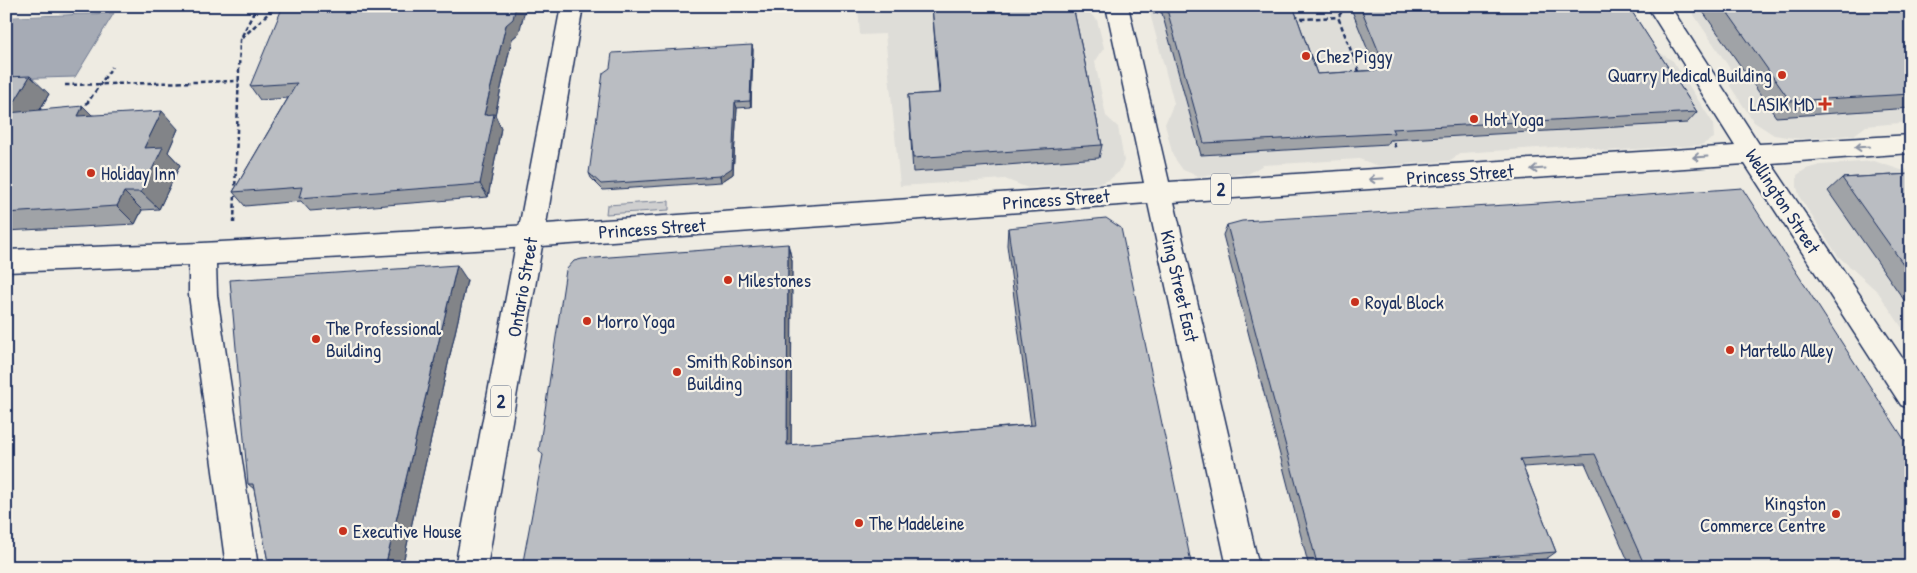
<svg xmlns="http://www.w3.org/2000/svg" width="1917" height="573" viewBox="0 0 1917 573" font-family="'Patrick Hand',sans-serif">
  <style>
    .built { fill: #deddd8 }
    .green { fill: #cfcfcf; stroke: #757f96 }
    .water { fill: #a6abb5; stroke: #6e7992 }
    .pier { fill: #eeebe2 }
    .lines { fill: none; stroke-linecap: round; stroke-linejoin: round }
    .minor-casing { stroke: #1b2f5e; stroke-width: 3 }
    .major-casing { stroke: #1b2f5e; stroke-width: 3 }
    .path { stroke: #1b2f5e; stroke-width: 2.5; stroke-dasharray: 4.5 3; stroke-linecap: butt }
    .minor { fill: #f7f3e8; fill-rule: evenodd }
    .major { fill: #f7f3e8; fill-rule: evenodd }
    .wall { fill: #a0a3a7; stroke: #1b2f5e }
    .shaded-wall { fill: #828488; stroke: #1b2f5e }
    .building { fill: #babdc2; stroke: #1b2f5e }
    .oneway { stroke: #8991a3 }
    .poi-dot { fill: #c8321e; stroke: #f7f3e8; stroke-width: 2 }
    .labels { text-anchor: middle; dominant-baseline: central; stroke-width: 4.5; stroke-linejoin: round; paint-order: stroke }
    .shield { fill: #f7f3e8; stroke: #5d6a87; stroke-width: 1 }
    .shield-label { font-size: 18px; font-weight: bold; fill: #1b2f5e }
    .poi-label { font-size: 19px; fill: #1b2f5e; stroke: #f7f3e8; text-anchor: start }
    .street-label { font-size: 19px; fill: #1b2f5e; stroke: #f7f3e8 }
  </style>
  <rect width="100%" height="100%" fill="#eeebe2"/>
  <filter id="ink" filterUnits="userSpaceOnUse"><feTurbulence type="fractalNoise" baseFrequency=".02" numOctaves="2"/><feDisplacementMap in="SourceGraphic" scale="10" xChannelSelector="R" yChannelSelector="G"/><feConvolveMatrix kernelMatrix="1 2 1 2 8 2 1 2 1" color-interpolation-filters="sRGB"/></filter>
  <g filter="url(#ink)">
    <g class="built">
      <polygon points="858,6 1082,6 1097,20 1104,48 1095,62 1106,116 1118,127 1124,161 1119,172 1109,180 1100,183 1028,188 1005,179 900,186 885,34 860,35"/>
      <polygon points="1148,6 1626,6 1654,49 1673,61 1713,123 1714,138 1701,145 1605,151 1584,145 1461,153 1449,161 1379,166 1359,159 1263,165 1248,174 1198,176 1183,170 1173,156 1165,124 1174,103"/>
      <polygon points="1688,6 1911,6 1911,122 1866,126 1854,135 1800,139 1774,135 1754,122 1730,86 1731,70"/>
      <polygon points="1874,161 1901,170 1911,169 1911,341 1878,292 1838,256 1800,198 1797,187 1797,175 1806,169 1820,165"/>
    </g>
    <polygon class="green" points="669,201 669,210 606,214 607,205"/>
    <polygon class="water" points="114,13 75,77 6,79 6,17"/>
    <polygon class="pier" points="114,10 117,12 6,17 6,15"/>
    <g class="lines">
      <g class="minor-casing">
        <polygon id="minor" points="531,225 540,228 544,236 540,244 531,247 216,264 217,295 258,567 226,567 189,295 189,265 6,272 6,250 202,243"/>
      </g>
      <g class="major-casing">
        <polygon id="major" points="561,6 583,6 546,224 1144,183 1106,6 1128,6 1169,182 1735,146 1647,6 1670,6 1759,144 1911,135 1911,153 1771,163 1911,371 1911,409 1901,405 1745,164 1174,202 1259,567 1227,567 1148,203 542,246 487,567 455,567"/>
      </g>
      <g class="path">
        <polyline points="1346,6 1338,17 1360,74"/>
        <polyline points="1153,13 1162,12"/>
        <polyline points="1294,16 1302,19 1338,17"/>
        <polyline points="242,38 276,6"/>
        <polyline points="65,85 239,81"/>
        <polyline points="79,108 88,102 112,67"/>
        <polyline points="1391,136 1396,149"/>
        <polyline points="234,223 240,40 257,6"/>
      </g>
      <use href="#minor" class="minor"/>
      <use href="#major" class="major"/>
    </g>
    <g class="wall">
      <polygon points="932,6 1073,6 1102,145 1099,158 913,172 908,95 939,93"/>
      <polygon points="1160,6 1293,6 1317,74 1376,70 1350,6 1631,6 1632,7 1630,9 1697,112 1687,123 1390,140 1388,144 1201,155"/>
      <polygon points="1699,6 1911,6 1911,108 1776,117"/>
      <polygon points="519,33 512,39 495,115 501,128 488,197 310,211 301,201 245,206 233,192 288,98 260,100 250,86"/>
      <polygon points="752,45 753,50 751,107 737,108 733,174 721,182 603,190 591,178 589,173"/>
      <polygon points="6,77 49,94 40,110 92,115 178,129 168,152 180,165 159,209 142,210 135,224 6,231"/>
      <polygon points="1911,174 1911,310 1828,191 1842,178"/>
      <polygon points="1227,225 1911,567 1630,565 1585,463 1523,467 1556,552 1546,559 1462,566 1462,567 1309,567 1223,235"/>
      <polygon points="1008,228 1192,567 522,567 788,244 792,261 791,445 1031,425 1007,245"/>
      <polygon points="467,280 402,567 269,567 254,489 248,484"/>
    </g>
    <g class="shaded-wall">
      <polygon points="516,6 526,6 519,33 512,39 495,115 501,128 488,197 480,184 484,115 506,25"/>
      <polygon points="752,45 753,50 751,107 750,101"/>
      <polygon points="30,76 49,94 27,131 8,113"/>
      <polygon points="735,102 737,108 733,174 721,182 720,176"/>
      <polygon points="83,106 101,124 78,116"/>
      <polygon points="162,111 178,129 168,152 180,165 159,209 141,192 144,148"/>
      <polygon points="124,192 142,210 135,224 117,206"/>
      <polygon points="788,244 792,261 791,459 787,445"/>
      <polygon points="457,265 467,280 402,567 385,567"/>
    </g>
    <g class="building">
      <polygon points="283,6 516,6 513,19 506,25 484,115 494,114 480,184 299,198 302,187 233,192 297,83 250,86"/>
      <polygon points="932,6 1073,6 1102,145 913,158 908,95 940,93"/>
      <polygon points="1166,6 1293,6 1317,74 1380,70 1379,67 1385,67 1360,6 1631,6 1632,7 1629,7 1697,112 1392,129 1394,133 1204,143"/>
      <polygon points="1723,6 1911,6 1911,94 1790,101"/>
      <polygon points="752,45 750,101 735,102 732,168 720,176 601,184 589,173 603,73 610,68 612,53"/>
      <polygon points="30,76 8,113 83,106 78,116 162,111 144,148 163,147 141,192 124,192 117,206 6,213 6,77"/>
      <polygon points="1911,174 1911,275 1842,178"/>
      <polygon points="1742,188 1911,450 1911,567 1611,567 1644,564 1595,454 1520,459 1556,552 1460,559 1462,567 1318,567 1227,225 1242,221 1539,203"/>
      <polygon points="1106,218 1121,228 1192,567 522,567 543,455 539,450 566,270 574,261 582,259 788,244 787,445 1035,425 1008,228"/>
      <polygon points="457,265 385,567 269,567 253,484 248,484 230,280"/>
    </g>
    <defs><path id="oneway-shaft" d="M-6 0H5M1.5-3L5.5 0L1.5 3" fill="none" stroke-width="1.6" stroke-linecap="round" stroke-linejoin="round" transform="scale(1.25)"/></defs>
    <g class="oneway">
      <use href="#oneway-shaft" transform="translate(1862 147) rotate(176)"/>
      <use href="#oneway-shaft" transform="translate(1700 157) rotate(176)"/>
      <use href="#oneway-shaft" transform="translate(1538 169) rotate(176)"/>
      <use href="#oneway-shaft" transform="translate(1376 179) rotate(177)"/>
    </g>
  </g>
  <g class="poi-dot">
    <circle cx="1306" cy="56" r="5"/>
    <circle cx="1782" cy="75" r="5"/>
    <path d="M1822.5 96.5h5v5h5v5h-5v5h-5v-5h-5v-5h5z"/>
    <circle cx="1474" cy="119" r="5"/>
    <circle cx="91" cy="173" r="5"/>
    <circle cx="728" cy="280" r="5"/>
    <circle cx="1355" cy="302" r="5"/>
    <circle cx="587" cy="321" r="5"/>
    <circle cx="316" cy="339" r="5"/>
    <circle cx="1730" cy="350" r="5"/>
    <circle cx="677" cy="372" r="5"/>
    <circle cx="1836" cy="514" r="5"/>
    <circle cx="859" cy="523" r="5"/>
    <circle cx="343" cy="531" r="5"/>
  </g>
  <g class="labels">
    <g class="shield">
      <rect x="1211" y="173.5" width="20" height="31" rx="4"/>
      <rect x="491" y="385.5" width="20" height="31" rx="4"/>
    </g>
    <g class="shield-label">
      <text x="1221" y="189">2</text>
      <text x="501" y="401">2</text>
    </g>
    <g class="poi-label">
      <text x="1316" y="56">Chez Piggy</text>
      <text x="1772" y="75" text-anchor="end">Quarry Medical Building</text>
      <text x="1814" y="104" text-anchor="end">LASIK MD</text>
      <text x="1484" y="119">Hot Yoga</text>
      <text x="101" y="173">Holiday Inn</text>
      <text x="738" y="280">Milestones</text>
      <text x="1365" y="302">Royal Block</text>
      <text x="597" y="321">Morro Yoga</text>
      <text x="326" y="328">The Professional<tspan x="326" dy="22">Building</tspan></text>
      <text x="1740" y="350">Martello Alley</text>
      <text x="687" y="361">Smith Robinson<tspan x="687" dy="22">Building</tspan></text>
      <text x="1826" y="503" text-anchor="end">Kingston<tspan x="1826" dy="22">Commerce Centre</tspan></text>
      <text x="869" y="523">The Madeleine</text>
      <text x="353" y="531">Executive House</text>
    </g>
    <g class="street-label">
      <text transform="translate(1460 174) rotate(-4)">Princess Street</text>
      <text transform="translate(1056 199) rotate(-4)">Princess Street</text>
      <text transform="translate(1783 201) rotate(57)">Wellington Street</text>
      <text transform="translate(652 228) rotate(-4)">Princess Street</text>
      <text transform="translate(1180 286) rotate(77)">King Street East</text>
      <text transform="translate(522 287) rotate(-80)">Ontario Street</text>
    </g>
  </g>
  <rect width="1917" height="573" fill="none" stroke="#f7f3e8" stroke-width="25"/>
  <rect x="12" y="12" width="1892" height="548" fill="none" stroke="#1b2f5e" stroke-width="2" filter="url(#ink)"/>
</svg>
